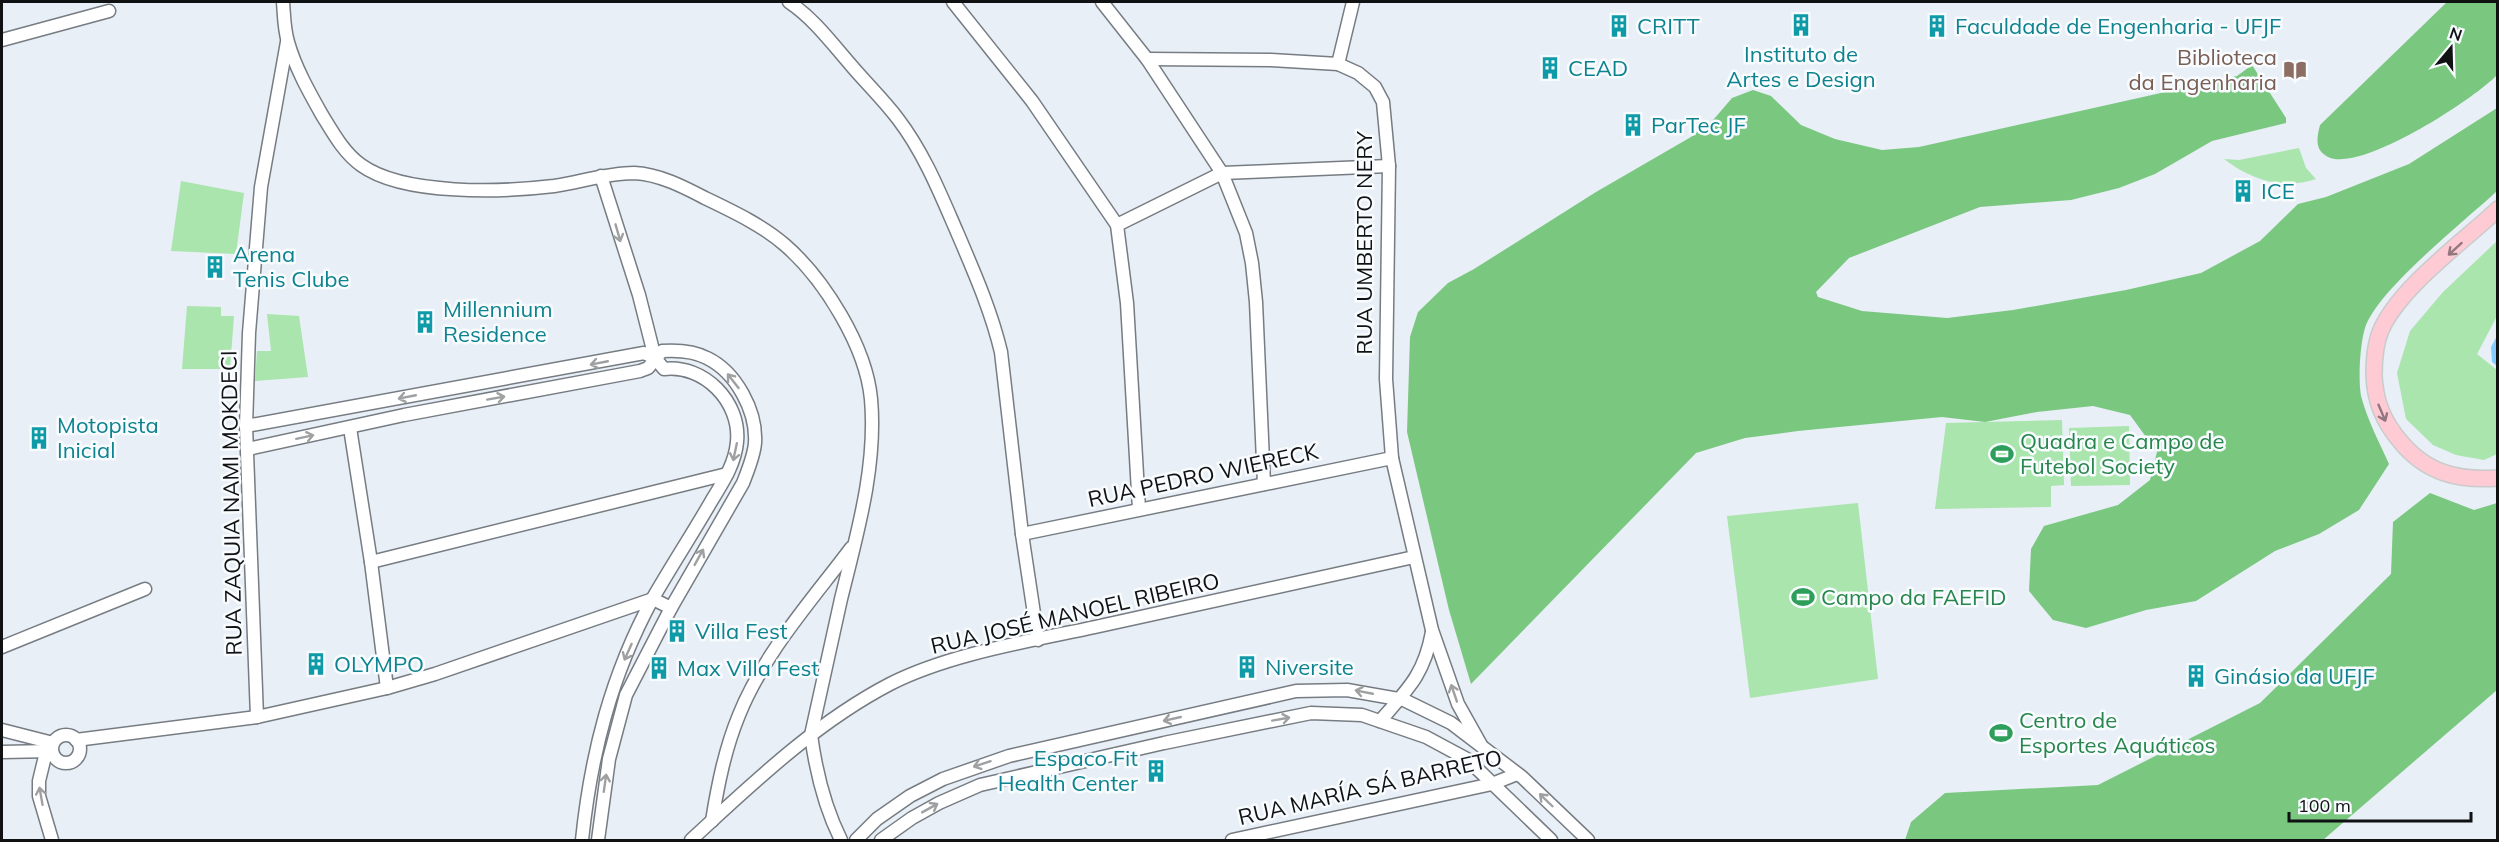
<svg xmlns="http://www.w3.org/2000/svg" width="2499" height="842" viewBox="0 0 2499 842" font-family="Mulish,sans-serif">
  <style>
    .green { fill: #a9e5ad }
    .forest { fill: #7ac780 }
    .water { fill: #86cbff }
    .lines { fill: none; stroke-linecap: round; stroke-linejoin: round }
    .minor-casing { stroke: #767c82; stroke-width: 15 }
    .major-casing { stroke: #cacbcb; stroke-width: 18 }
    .minor { stroke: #fff; stroke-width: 12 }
    .major { stroke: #fecbd5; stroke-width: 15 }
    .oneway { stroke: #9fa0a1 }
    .oneway2 { stroke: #92777e }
    .labels { text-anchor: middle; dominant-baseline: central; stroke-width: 5; stroke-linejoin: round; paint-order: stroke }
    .culture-label { font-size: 22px; fill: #0d838f; stroke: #f9fcfe; text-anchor: start }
    .education-label { font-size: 22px; fill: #785e54; stroke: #f9fcfe; text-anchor: end }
    .street-label { font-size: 22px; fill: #0f1113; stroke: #f9fcfe }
    .leisure-label { font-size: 22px; fill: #27864d; stroke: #f9fcfe; text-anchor: start }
  </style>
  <rect width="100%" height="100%" fill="#e8eff6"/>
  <g class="green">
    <path d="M2299 148 2306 168 2316 179C2283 190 2251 180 2224 159L2239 160Z"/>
    <polygon points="181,181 244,193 236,254 171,251"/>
    <polygon points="2497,241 2497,316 2477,354 2497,370 2497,454 2484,460 2456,455 2433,445 2406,419 2397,373 2410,331 2443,292"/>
    <polygon points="187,306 221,307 221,316 234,316 230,369 182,369"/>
    <polygon points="267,314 299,316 308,377 255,381 257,351 271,351"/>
    <polygon points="2062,420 2064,485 2051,486 2051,507 1935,509 1946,423"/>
    <polygon points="2129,426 2130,485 2071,486 2069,428"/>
    <polygon points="1858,503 1878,679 1750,698 1727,516"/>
  </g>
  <g class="forest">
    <path d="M2447 2H2497V75C2473 100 2360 173 2328 157 2314 150 2317 137 2320 125Z"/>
    <path d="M2252 65 2286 118V123L2212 141 2155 174 2119 188 2071 200 1980 207 1849 258 1816 292 1818 297 1862 311 1947 318 2013 310 2126 290 2201 273 2260 241 2298 204 2326 197 2409 164 2497 108V191C2466 220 2377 290 2365 328 2360 344 2358 379 2361 396 2367 419 2379 442 2389 464L2359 510 2319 534 2275 551 2196 601 2146 610 2086 628 2053 620 2029 591 2031 549 2044 526 2118 505 2150 480 2157 452 2130 415 2093 406 2037 412 1985 422 1942 417 1798 431 1745 438 1696 453 1471 684 1449 610 1407 432 1410 337 1418 312 1448 283 1474 269 1596 192 1691 137 1714 119 1732 98 1753 90 1771 96 1801 125 1835 139 1882 150 1919 147 2237 76Z"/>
    <polygon points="2430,493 2474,510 2497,503 2497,690 2323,840 1905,840 1911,822 1945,793 2098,785 2260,703 2391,574 2393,522"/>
  </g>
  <polygon class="water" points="2497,336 2497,366 2492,362 2491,347"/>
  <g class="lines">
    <g class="minor-casing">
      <g id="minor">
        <path d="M283 2C284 14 284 29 288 42 295 67 309 92 322 115 333 133 344 153 361 165 404 196 503 192 554 186 581 182 607 173 634 173 659 174 684 187 705 198 732 211 762 225 785 245 824 279 866 346 871 399 877 466 857 534 841 599 831 644 821 689 811 735 816 772 824 806 841 840"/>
        <path d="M789 2C813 18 831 42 850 64 865 82 883 99 898 119 924 153 940 193 957 232 974 272 991 310 1001 352L1022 534 1038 640"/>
        <polyline points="953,2 1032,101 1117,225 1127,303 1139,509"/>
        <polyline points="1102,2 1147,59 1222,173 1246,233 1252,263 1256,302 1264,484"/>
        <polyline points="2,40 109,11"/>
        <polyline points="1147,59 1271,60 1338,64 1358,73 1375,87 1383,102 1389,166 1386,379 1392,458 1432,630 1458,704 1481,745"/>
        <polyline points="1338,64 1353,2"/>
        <polyline points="601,176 639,295 655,358"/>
        <polyline points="1117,225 1222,173 1389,166"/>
        <path d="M246 426 644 353 655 358 664 369C704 364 741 402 737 442 735 464 723 482 712 500 693 533 672 565 653 598 611 675 591 754 582 840"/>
        <polyline points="350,428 371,562 387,688"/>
        <path d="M248 449 404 415 640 371 648 368 662 351C677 350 694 351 707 358 736 372 757 411 755 443 754 456 748 470 743 483L671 608 626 695 609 759 598 840"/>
        <polyline points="1022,534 1392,458"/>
        <polyline points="371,562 727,474"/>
        <polyline points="2,647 145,589"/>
        <polyline points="257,717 246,426 249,333 261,187 287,42"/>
        <path d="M1380 721C1408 689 1424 675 1432 632"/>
        <polyline points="2,730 53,743"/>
        <circle cx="66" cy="749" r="14"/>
        <polyline points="76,740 257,717 387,688 435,674 653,599 671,608"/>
        <polyline points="2,752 52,751"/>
        <polyline points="46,752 39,781 39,796 52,840"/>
        <path d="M712 821C718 784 725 749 739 715 764 653 812 600 851 548"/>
        <path d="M691 840C752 784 815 723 890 684 949 654 1030 641 1095 627 1202 604 1308 580 1414 557"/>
        <polyline points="856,840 877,819 910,796 943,779 1009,756 1296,691 1347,690 1404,700 1451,723 1522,777 1588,840"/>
        <polyline points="881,840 912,818 939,803 980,785 1164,743 1311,713 1362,715 1426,737 1467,759 1551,840"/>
        <polyline points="1232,840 1492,784 1517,774"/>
      </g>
    </g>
    <g class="major-casing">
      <path id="major" d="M2498 209C2463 242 2400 287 2381 330 2375 344 2374 360 2374 375 2375 401 2383 421 2400 441 2426 473 2458 481 2498 478"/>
    </g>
    <use href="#minor" class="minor"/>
    <use href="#major" class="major"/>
  </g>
  <defs><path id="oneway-shaft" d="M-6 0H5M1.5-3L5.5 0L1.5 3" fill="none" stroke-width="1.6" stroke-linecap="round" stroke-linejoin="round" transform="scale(1.5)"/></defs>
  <g class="oneway">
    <use href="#oneway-shaft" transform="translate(618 233) rotate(74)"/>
    <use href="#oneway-shaft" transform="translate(599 363) rotate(169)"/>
    <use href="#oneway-shaft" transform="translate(733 381) rotate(-128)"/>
    <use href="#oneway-shaft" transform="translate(407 397) rotate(169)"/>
    <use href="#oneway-shaft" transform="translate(496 398) rotate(-10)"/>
    <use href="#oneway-shaft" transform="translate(305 437) rotate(-12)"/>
    <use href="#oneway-shaft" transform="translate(735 452) rotate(102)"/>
    <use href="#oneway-shaft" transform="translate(699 557) rotate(-61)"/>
    <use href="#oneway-shaft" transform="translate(628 652) rotate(114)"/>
    <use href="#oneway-shaft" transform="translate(1364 692) rotate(-169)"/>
    <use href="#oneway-shaft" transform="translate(1454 693) rotate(-109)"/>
    <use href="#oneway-shaft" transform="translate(1172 719) rotate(167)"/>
    <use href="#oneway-shaft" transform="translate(1281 719) rotate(-10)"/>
    <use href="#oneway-shaft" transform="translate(982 764) rotate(162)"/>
    <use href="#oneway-shaft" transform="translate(605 783) rotate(-82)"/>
    <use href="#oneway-shaft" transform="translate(41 796) rotate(-100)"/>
    <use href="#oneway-shaft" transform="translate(1546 800) rotate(-136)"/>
    <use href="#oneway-shaft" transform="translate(930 808) rotate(-29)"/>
  </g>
  <g class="oneway2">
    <use href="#oneway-shaft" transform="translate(2455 249) rotate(138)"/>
    <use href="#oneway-shaft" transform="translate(2382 413) rotate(67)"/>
  </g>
  <defs>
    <g id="building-bare" transform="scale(1.8)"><path d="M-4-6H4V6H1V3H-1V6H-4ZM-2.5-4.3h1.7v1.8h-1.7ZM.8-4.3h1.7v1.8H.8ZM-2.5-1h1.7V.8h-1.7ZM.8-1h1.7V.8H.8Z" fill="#0f9aa8" stroke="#f9fcfe" stroke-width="2.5" paint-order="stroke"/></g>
    <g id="library-bare" transform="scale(1.8)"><path d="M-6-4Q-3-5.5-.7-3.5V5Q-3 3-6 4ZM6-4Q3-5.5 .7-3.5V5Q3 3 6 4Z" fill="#8d6e63" stroke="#f9fcfe" stroke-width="2.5" paint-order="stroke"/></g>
    <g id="stadium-bare" transform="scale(1.8)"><path d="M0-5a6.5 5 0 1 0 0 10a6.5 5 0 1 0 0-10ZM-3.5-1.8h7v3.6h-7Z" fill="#2e9e5b" stroke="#f9fcfe" stroke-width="2.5" paint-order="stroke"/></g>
  </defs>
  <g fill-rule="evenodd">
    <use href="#building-bare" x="1801" y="25"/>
    <use href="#building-bare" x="1619" y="26"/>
    <use href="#building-bare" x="1937" y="26"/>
    <use href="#building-bare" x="1550" y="68"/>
    <use href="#library-bare" x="2295" y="70"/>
    <use href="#building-bare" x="1633" y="125"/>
    <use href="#building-bare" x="2243" y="191"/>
    <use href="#building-bare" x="215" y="267"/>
    <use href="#building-bare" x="425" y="322"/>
    <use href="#building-bare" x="39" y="438"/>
    <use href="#stadium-bare" x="2002" y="454"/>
    <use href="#stadium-bare" x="1803" y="597"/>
    <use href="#building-bare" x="677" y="631"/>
    <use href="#building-bare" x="316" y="664"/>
    <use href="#building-bare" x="1247" y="667"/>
    <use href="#building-bare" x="659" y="668"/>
    <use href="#building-bare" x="2196" y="676"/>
    <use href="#stadium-bare" x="2001" y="733"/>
    <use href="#building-bare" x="1156" y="771"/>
  </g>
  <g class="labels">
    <g class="culture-label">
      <text x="1637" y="26">CRITT</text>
      <text x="1955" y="26">Faculdade de Engenharia - UFJF</text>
      <text x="1801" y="54" text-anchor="middle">Instituto de<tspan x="1801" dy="25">Artes e Design</tspan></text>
      <text x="1568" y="68">CEAD</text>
      <text x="1651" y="125">ParTec JF</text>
      <text x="2261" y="191">ICE</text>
      <text x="233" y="254">Arena<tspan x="233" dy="25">Tenis Clube</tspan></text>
      <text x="443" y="309">Millennium<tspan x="443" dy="25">Residence</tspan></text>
      <text x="57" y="425">Motopista<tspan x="57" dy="25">Inicial</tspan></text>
      <text x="695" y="631">Villa Fest</text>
      <text x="334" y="664">OLYMPO</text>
      <text x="1265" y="667">Niversite</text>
      <text x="677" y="668">Max Villa Fest</text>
      <text x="2214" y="676">Ginásio da UFJF</text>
      <text x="1138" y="758" text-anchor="end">Espaco Fit<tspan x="1138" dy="25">Health Center</tspan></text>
    </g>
    <g class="education-label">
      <text x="2277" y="57">Biblioteca<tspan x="2277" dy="25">da Engenharia</tspan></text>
    </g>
    <g class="street-label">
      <text transform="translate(1364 243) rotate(-90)">RUA UMBERTO NERY</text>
      <text transform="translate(1203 475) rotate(-12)">RUA PEDRO WIERECK</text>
      <text transform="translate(231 503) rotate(-91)">RUA ZAQUIA NAMI MOKDECI</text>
      <text transform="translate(1075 613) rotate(-13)">RUA JOSÉ MANOEL RIBEIRO</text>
      <text transform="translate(1370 787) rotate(-13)">RUA MARÍA SÁ BARRETO</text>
    </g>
    <g class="leisure-label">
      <text x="2020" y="441">Quadra e Campo de<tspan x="2020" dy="25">Futebol Society</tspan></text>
      <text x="1821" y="597">Campo da FAEFID</text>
      <text x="2019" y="720">Centro de<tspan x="2019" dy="25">Esportes Aquáticos</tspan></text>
    </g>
  </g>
  <rect width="2499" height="842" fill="none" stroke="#0f1113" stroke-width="6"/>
  <g transform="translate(2451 48) rotate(19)" stroke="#f9fcfe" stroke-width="4.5" paint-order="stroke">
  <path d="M0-4.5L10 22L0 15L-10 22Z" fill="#0f1113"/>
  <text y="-9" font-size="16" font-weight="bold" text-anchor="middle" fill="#0f1113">N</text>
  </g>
  <path d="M2289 812v9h182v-9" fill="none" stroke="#0f1113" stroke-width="3"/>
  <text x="2298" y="812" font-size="18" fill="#0f1113" stroke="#f9fcfe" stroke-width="4.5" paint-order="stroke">100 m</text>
</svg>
